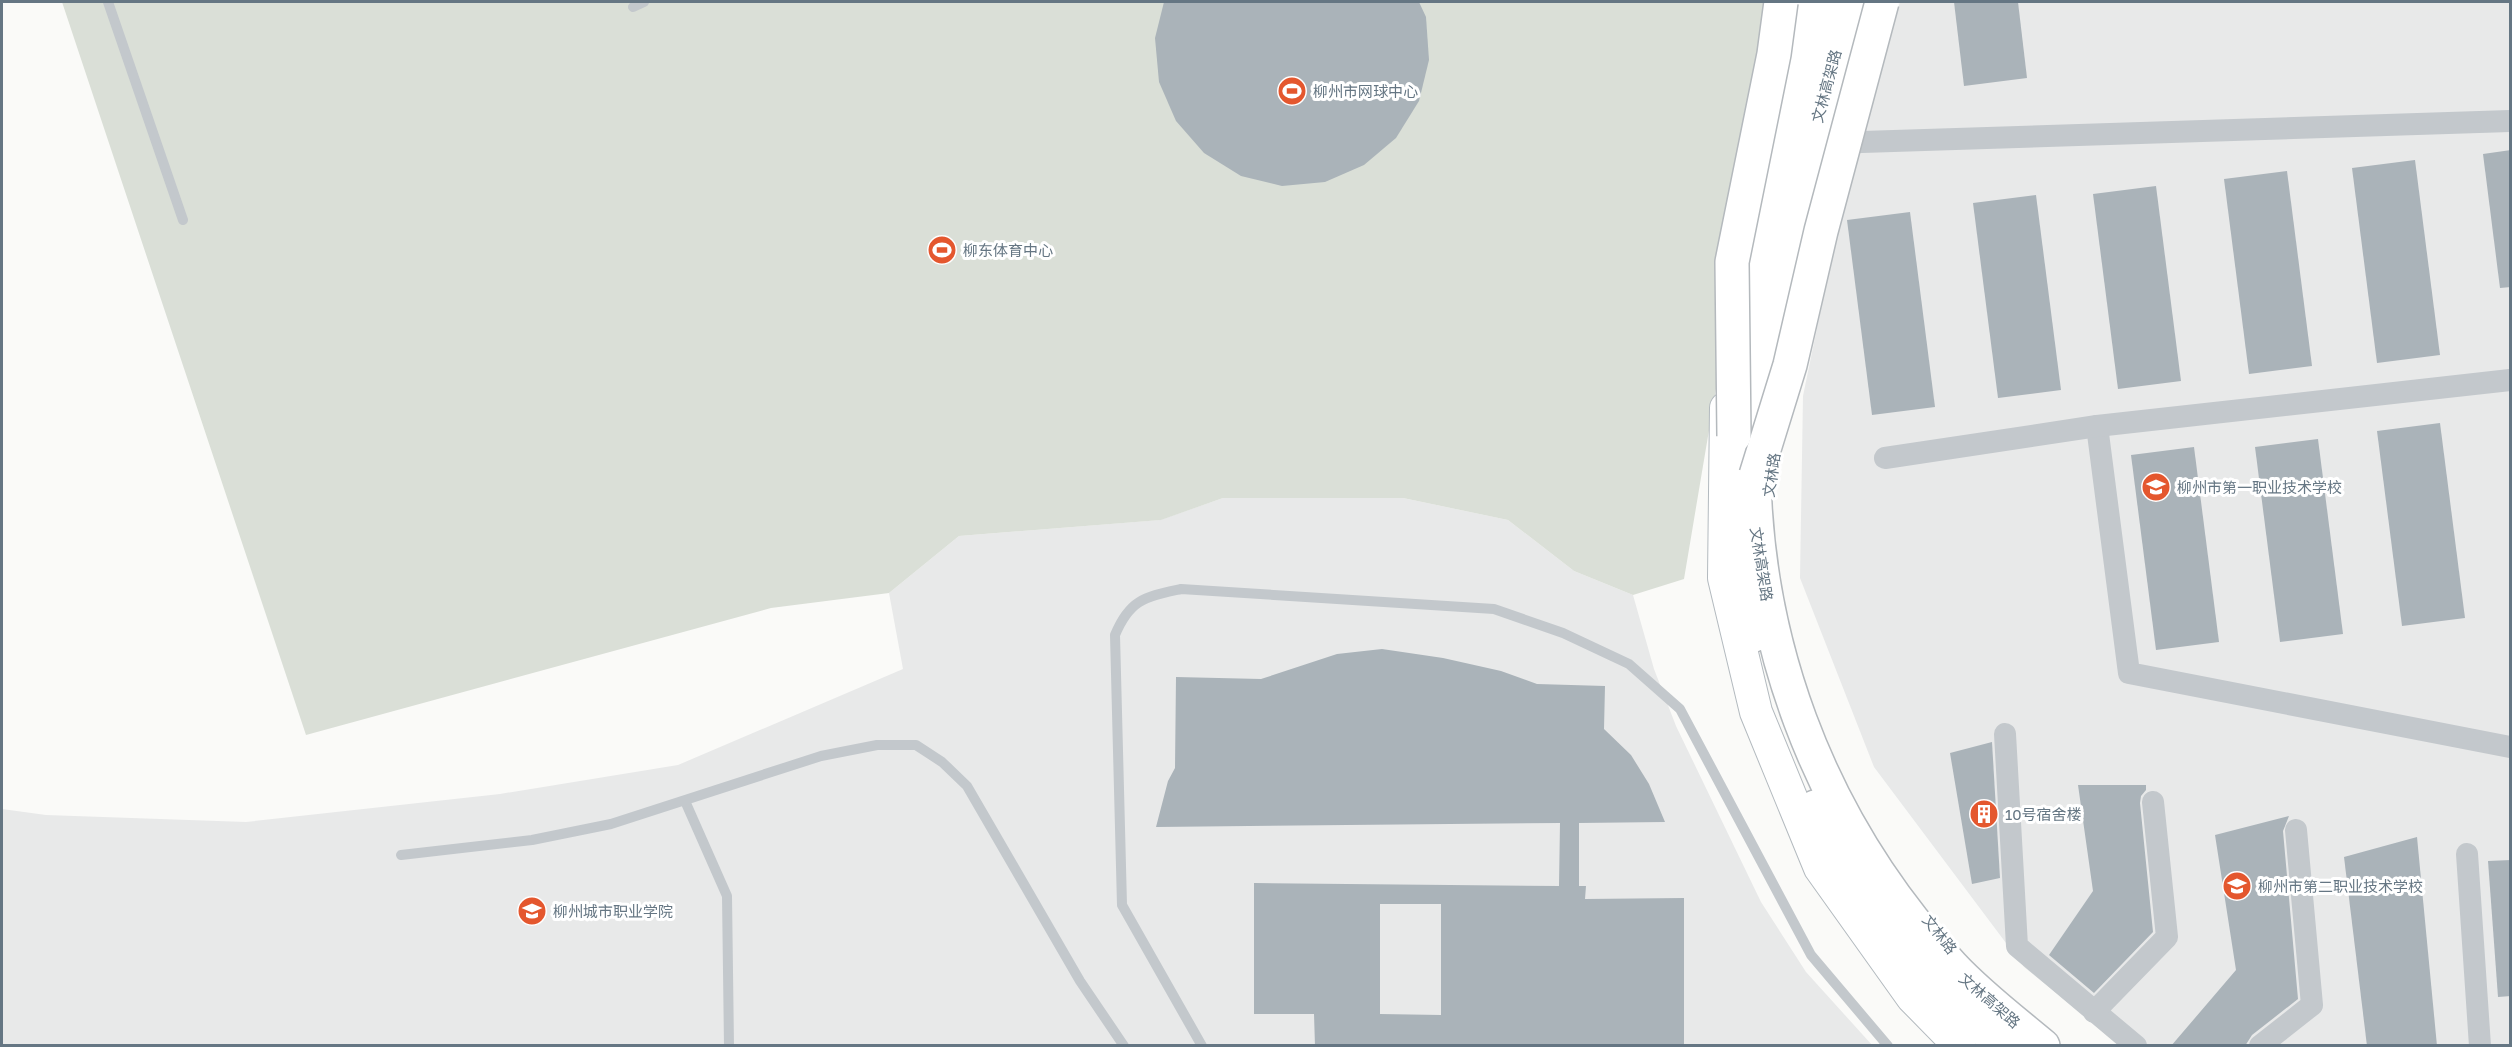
<svg xmlns="http://www.w3.org/2000/svg" width="2512" height="1047" viewBox="0 0 2512 1047" font-family="'Golos Text','Noto Sans SC',sans-serif">
  <style>
    .built { fill: #e8e9e9 }
    .green { fill: #dadfd7 }
    .building { fill: #aab3b9; fill-rule: evenodd }
    .lines { fill: none; stroke-linecap: round; stroke-linejoin: round }
    .secondary-casing { stroke: #b3babf; stroke-width: 34 }
    .trunk-casing { stroke: #b4b9bd; stroke-width: 36 }
    .service { stroke: #c3c8cc; stroke-width: 10 }
    .minor { stroke: #c3c8cc; stroke-width: 22 }
    .secondary { stroke: #fff; stroke-width: 32 }
    .trunk { stroke: #fff; stroke-width: 33 }
    .trunk-bridge-casing { stroke: #b4b9bd; stroke-width: 36; stroke-linecap: butt }
    .trunk-bridge { stroke: #fff; stroke-width: 33 }
    .labels { text-anchor: middle; dominant-baseline: central; stroke-width: 6; stroke-linejoin: round; paint-order: stroke }
    .street-label { font-size: 15px; fill: #657683; stroke: #fff }
    .poi-label { font-size: 15px; fill: #657683; stroke: #fff; text-anchor: start }
  </style>
  <rect width="100%" height="100%" fill="#fafaf8"/>
  <g class="built">
    <polygon points="1900,2 2510,2 2510,1045 2121,1045 2024,967 1874,767 1800,578 1803,396 1842,207"/>
    <polygon points="1223,498 1403,498 1508,520 1574,571 1633,595 1654,669 1676,726 1761,902 1806,972 1872,1045 2,1045 2,809 46,815 246,822 500,794 678,765 903,669 889,593 959,536 1160,520"/>
  </g>
  <polygon class="green" points="62,2 1781,2 1684,579 1633,595 1574,571 1508,520 1403,498 1223,498 1161,520 959,536 889,593 771,608 306,735"/>
  <g class="building">
    <polygon points="1164,2 1419,2 1426,17 1429,60 1419,101 1396,138 1364,165 1325,182 1282,186 1241,176 1204,153 1176,121 1159,82 1155,38"/>
    <polygon points="1954,2 2018,2 2027,78 1964,86"/>
    <polygon points="2511,150 2511,287 2500,288 2483,154"/>
    <polygon points="2415,160 2440,355 2377,363 2352,168"/>
    <polygon points="2287,171 2312,366 2249,374 2224,179"/>
    <polygon points="2156,186 2181,381 2118,389 2093,194"/>
    <polygon points="2036,195 2061,390 1998,398 1973,203"/>
    <polygon points="1910,212 1935,407 1872,415 1847,220"/>
    <polygon points="2440,423 2465,618 2402,626 2377,431"/>
    <polygon points="2318,439 2343,634 2280,642 2255,447"/>
    <polygon points="2194,447 2219,642 2156,650 2131,455"/>
    <path d="M1382 649 1443 658 1501 671 1537 684 1605 686 1604 729 1631 755 1649 784 1665 822 1579 823V886H1586L1585 899 1684 898V1046H1315L1314 1014H1254V883L1559 886 1560 823 1156 827 1168 781 1175 768 1176 677 1261 679 1337 654ZM1380 904H1441V1015L1380 1014Z"/>
    <polygon points="1992,742 2000,878 1972,884 1950,753"/>
    <polygon points="2078,785 2146,785 2146,790 2141,796 2140,803 2153,932 2094,993 2049,955 2093,891"/>
    <polygon points="2289,816 2283,831 2298,999 2252,1035 2245,1046 2171,1046 2236,970 2215,835"/>
    <polygon points="2417,837 2437,1046 2367,1046 2344,857"/>
    <polygon points="2511,860 2511,996 2498,997 2488,861"/>
  </g>
  <g class="lines">
    <g class="secondary-casing">
      <g id="secondary">
        <polyline points="1776,117 1805,2"/>
        <polyline points="1726,408 1724,578 1756,712 1820,868 1912,997 1960,1046"/>
      </g>
    </g>
    <g class="trunk-casing">
      <g id="trunk">
        <path d="M1850 2C1828 79 1805 157 1786 235 1778 267 1775 300 1769 332 1764 365 1755 401 1754 435 1748 633 1817 820 1952 966 1980 996 2012 1020 2043 1046"/>
        <polyline points="1740,331 1753,268 1824,2"/>
        <polyline points="1735,529 1740,583 1754,635"/>
        <path d="M1815 807C1828 831 1840 856 1854 880 1892 944 1947 997 2003 1046"/>
      </g>
    </g>
    <g class="service">
      <polyline points="108,2 183,220"/>
      <polyline points="633,7 644,2"/>
      <polyline points="685,801 727,896 729,1046"/>
      <polyline points="401,855 532,840 611,824 821,756 877,745 916,745 942,762 967,786 1080,981 1124,1046"/>
      <path d="M1202 1046 1122 905 1115 635C1130 599 1145 597 1181 589L1494 609 1563 633 1629 664 1680 709 1811 955 1888 1046"/>
    </g>
    <g class="minor">
      <polyline points="1831,143 2510,121"/>
      <polyline points="2097,426 2129,673 2510,747"/>
      <polyline points="1885,458 2097,426 2510,380"/>
      <polyline points="2005,734 2017,946 2136,1046"/>
      <polyline points="2467,854 2480,1046"/>
      <polyline points="2094,1012 2167,937 2153,802"/>
      <polyline points="2260,1046 2312,1005 2296,830"/>
    </g>
    <use href="#secondary" class="secondary"/>
    <use href="#trunk" class="trunk"/>
    <g class="trunk-bridge-casing">
      <g id="trunk-bridge">
        <polyline points="1734,436 1732,262 1774,54 1781,2"/>
        <polyline points="1756,475 1790,365 1821,231 1882,2"/>
      </g>
    </g>
    <use href="#trunk-bridge" class="trunk-bridge"/>
  </g>
  <defs>
    <g id="stadium-disc" transform="scale(1.5)"><circle r="9.5" fill="#e4572e" stroke="#fff"/><path d="M0-5a6.5 5 0 1 0 0 10a6.5 5 0 1 0 0-10ZM-3.5-1.8h7v3.6h-7Z" fill="#fff"/></g>
    <g id="school-disc" transform="scale(1.5)"><circle r="9.5" fill="#e4572e" stroke="#fff"/><path d="M0-5L7-2L0 1L-7-2ZM-4 1L0 2.5L4 1V4Q0 6-4 4Z" fill="#fff"/></g>
    <g id="building-disc" transform="scale(1.5)"><circle r="9.5" fill="#e4572e" stroke="#fff"/><path d="M-4-6H4V6H1V3H-1V6H-4ZM-2.5-4.3h1.7v1.8h-1.7ZM.8-4.3h1.7v1.8H.8ZM-2.5-1h1.7V.8h-1.7ZM.8-1h1.7V.8H.8Z" fill="#fff"/></g>
    <g id="university-disc" transform="scale(1.5)"><circle r="9.5" fill="#e4572e" stroke="#fff"/><path d="M0-5L7-2L0 1L-7-2ZM-4 1L0 2.5L4 1V4Q0 6-4 4Z" fill="#fff"/></g>
  </defs>
  <g fill-rule="evenodd">
    <use href="#stadium-disc" x="1292" y="91"/>
    <use href="#stadium-disc" x="942" y="250"/>
    <use href="#school-disc" x="2156" y="487"/>
    <use href="#building-disc" x="1984" y="814"/>
    <use href="#school-disc" x="2237" y="886"/>
    <use href="#university-disc" x="532" y="911"/>
  </g>
  <g class="labels">
    <g class="street-label">
      <text transform="translate(1826 86) rotate(-75)">文林高架路</text>
      <text transform="translate(1771 475) rotate(-82)">文林路</text>
      <text transform="translate(1762 564) rotate(81)">文林高架路</text>
      <text transform="translate(1940 934) rotate(52)">文林路</text>
      <text transform="translate(1990 1000) rotate(41)">文林高架路</text>
    </g>
    <g class="poi-label">
      <text x="1313" y="91">柳州市网球中心</text>
      <text x="963" y="250">柳东体育中心</text>
      <text x="2177" y="487">柳州市第一职业技术学校</text>
      <text x="2005" y="814">10号宿舍楼</text>
      <text x="2258" y="886">柳州市第二职业技术学校</text>
      <text x="553" y="911">柳州城市职业学院</text>
    </g>
  </g>
  <rect width="2512" height="1047" fill="none" stroke="#657683" stroke-width="6"/>
</svg>
